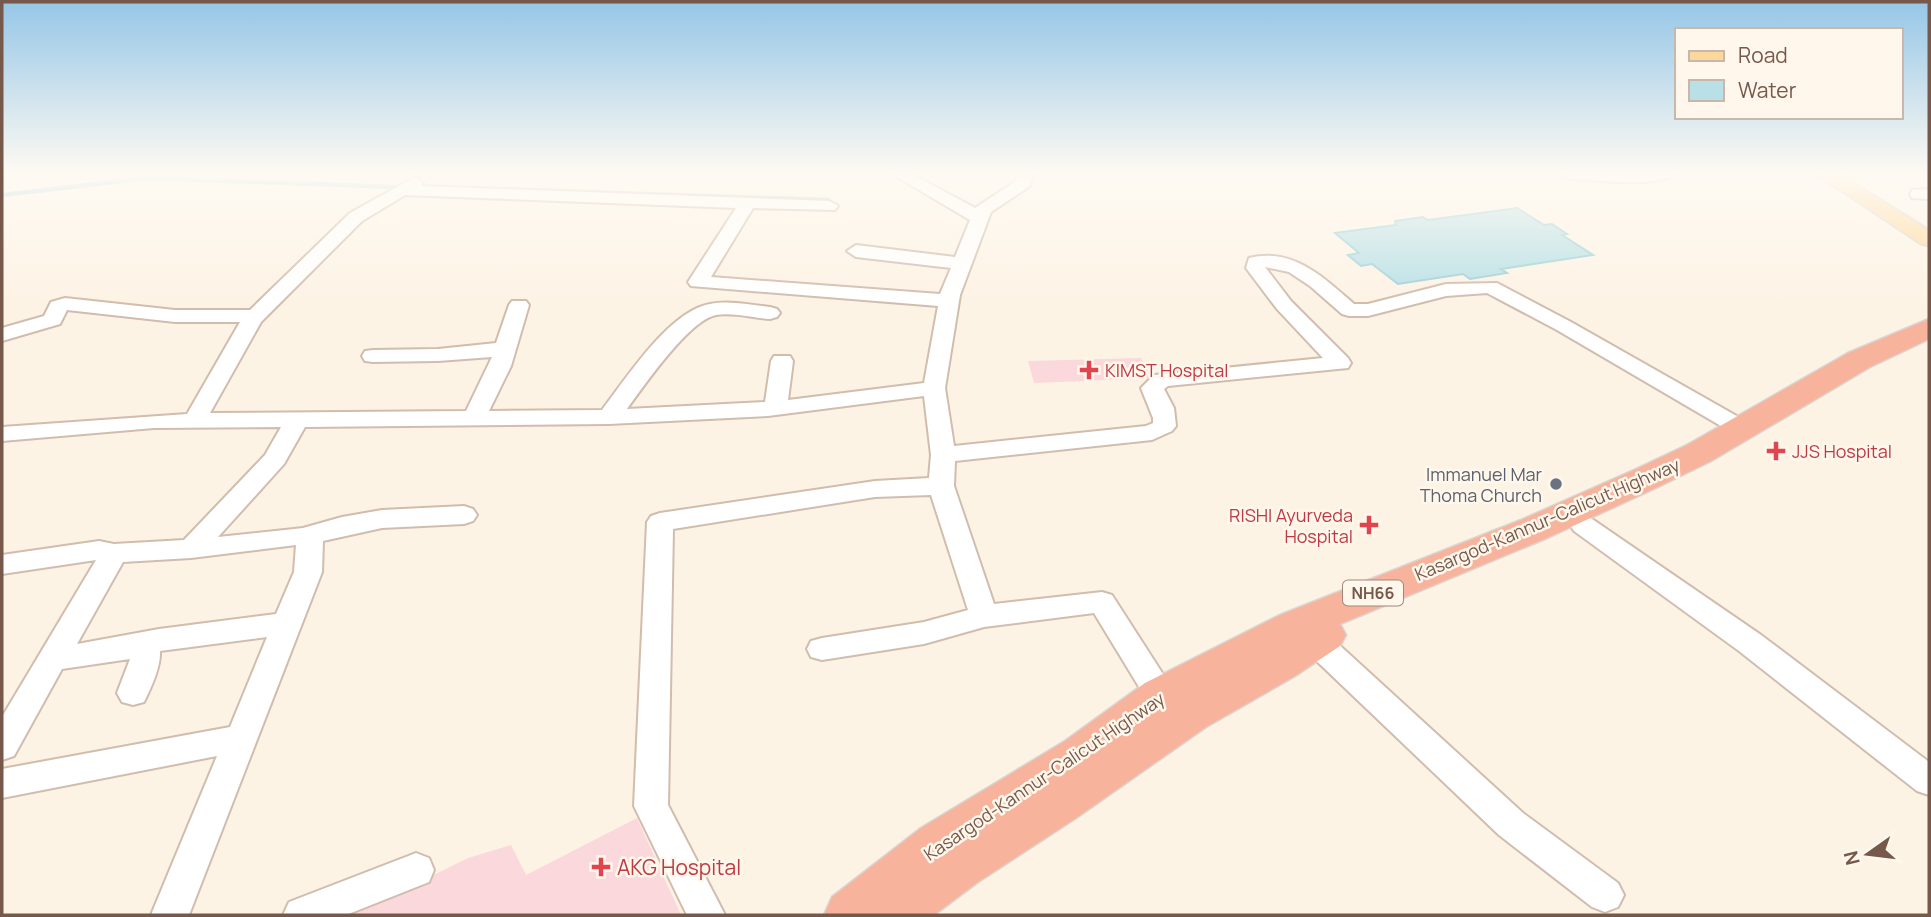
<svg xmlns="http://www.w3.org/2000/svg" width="1931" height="917" viewBox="0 0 1931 917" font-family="Manrope,sans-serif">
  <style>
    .medical { fill: #fbd8dc }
    .water { fill: #b9e0e6; stroke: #9fd0d8; stroke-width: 2 }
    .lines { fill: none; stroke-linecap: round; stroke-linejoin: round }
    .stream { stroke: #9fd0d8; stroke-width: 4.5 }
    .minor-casing { stroke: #d0bdae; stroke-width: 4 }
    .major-casing { stroke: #dbd4d0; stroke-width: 3 }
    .highway-casing { stroke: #dbd4d0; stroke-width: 3 }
    .minor { fill: #fff; fill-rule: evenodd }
    .major { fill: #fcd89d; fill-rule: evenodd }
    .highway { fill: #f7b39b; fill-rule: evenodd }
    .health-dot { fill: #e0444e; stroke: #fff7ec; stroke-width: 2.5 }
    .worship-dot { fill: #6b7280; stroke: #fff7ec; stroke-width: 2.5 }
    .labels { text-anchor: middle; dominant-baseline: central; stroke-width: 5; stroke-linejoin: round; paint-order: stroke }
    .shield { fill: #fff7ec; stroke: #9f887b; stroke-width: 2 }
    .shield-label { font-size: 16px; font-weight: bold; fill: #76594a }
    .health-label { font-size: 18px; fill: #be3a42; stroke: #fff7ec; text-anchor: start }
    .worship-label { font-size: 18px; fill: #5b616d; stroke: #fff7ec; text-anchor: end }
    .street-label { font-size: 18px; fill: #76594a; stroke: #fff7ec }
    .near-health-label { font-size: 21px; fill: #be3a42; stroke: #fff7ec; text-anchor: start }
  </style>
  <rect width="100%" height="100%" fill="#fdf3e5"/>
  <g class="medical">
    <polygon points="1141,358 1153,378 1034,383 1028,361"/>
    <polygon points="637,818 681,915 333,915 407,888 468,858 511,845 526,875"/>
  </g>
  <polygon class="water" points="1517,208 1544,225 1552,224 1567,234 1562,235 1593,255 1501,269 1507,273 1470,279 1463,274 1398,284 1372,264 1361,266 1348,255 1359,253 1335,233 1396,225 1395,221 1423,217 1428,220"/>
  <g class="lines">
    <g class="stream">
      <polyline points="429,187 828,200"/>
      <polyline points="2,195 147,178 397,187"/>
    </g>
    <g class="minor-casing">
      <g id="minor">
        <path d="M892 174H912L975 208 1016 181 1017 174H1033L1030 186 991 212 960 295 945 388 954 446 1146 426 1153 423V418L1141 388 1154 375 1323 358 1277 309 1246 268 1249 258C1293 247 1324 278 1354 304H1368L1446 284 1497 283 1571 322 1749 423 1753 428 1749 433H1733L1557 330 1487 293 1446 296 1368 316H1349L1342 314 1310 286 1289 272 1265 267 1291 301 1348 358 1351 363 1348 368 1168 386 1164 389 1174 408 1176 426 1172 431 1152 440 955 461 954 486 994 604 1102 592 1112 595 1177 696 1172 705 1161 708 1150 705 1094 613 984 627 924 644 822 660 811 657 807 649 811 641 822 638 924 622 968 610 931 495 875 497 673 529 668 805 725 915H687L634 806 647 522 651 516 660 513 875 481 929 478 931 455 924 396 768 416 609 424 305 427 284 464 218 537 303 528 342 517 382 510 464 506 473 509 477 515 473 521 464 524 382 528 323 541 322 572 189 915H151L217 756 2 798V769L230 727 267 637 160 651C161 667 151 688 144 702L133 705 122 702 117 693 130 659 62 669 14 756 2 760V717L96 560 2 574V555L99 541 114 544 184 540 265 455 281 427 154 428 2 441V427L187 414 240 322H175L67 310 60 324 2 341V328L44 316 51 302 65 298 175 310H250L350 213 415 177 423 182 421 186 829 201 838 206 835 210 753 208 711 277 940 294 951 268 856 257 847 251 856 245 955 257 970 220ZM405 195 736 208 688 282 691 286 938 306 924 383 788 400 793 361 790 356H774L771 361 765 402 627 409C643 387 689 320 716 315 733 312 753 318 770 319L777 317 780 313 777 309 770 307C750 305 729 300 710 304 669 311 626 379 602 410L489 411 511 366 529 305 526 301H512L509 305 496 343 438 349 373 350 365 351 362 356 365 361 373 362 438 361 492 357 466 411 210 413 261 322 362 221ZM296 545 294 572 276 614 159 629 77 644 123 562 191 558Z"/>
        <path d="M1562 174H1675C1660 188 1592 180 1570 179Z"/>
        <polygon points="1929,189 1929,199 1912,198 1910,194 1912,190"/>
        <polygon points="1583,516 1592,519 1761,635 1929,762 1929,795 1917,791 1739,651 1574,531 1570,525 1574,519"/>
        <polygon points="1314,629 1325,632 1523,813 1618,883 1624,895 1618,907 1605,912 1592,907 1499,835 1303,648 1299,640 1303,632"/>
        <polygon points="416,853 429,858 434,870 429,882 346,915 283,915 289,902"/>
      </g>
    </g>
    <g class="major-casing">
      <polygon id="major" points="1816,174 1840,174 1929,230 1929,246 1921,244"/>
    </g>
    <g class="highway-casing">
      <polygon id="highway" points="1929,319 1929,339 1870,367 1711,461 1660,486 1547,538 1340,624 1346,635 1340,646 1295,676 1206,727 1076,818 978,882 934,915 824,915 832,897 921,828 1065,741 1145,683 1280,615 1521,520 1634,470 1687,445 1848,353"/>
    </g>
    <use href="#minor" class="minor"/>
    <use href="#major" class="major"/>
    <use href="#highway" class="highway"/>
  </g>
  <linearGradient id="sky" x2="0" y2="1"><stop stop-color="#95c6e7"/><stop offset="0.57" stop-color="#fefaf3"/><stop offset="1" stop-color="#fefaf3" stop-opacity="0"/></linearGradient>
  <rect width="1931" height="303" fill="url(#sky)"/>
  <g class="health-dot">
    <path d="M1085.5 359.5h7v7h7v7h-7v7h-7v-7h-7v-7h7z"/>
    <path d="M1772.5 440.5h7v7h7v7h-7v7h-7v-7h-7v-7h7z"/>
    <path d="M1365.5 514.5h7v7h7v7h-7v7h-7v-7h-7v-7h7z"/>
    <path d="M597.5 856.5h7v7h7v7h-7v7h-7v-7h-7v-7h7z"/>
  </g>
  <circle class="worship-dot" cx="1556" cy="484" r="7"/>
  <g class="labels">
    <rect class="shield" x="1343" y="580.5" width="60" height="25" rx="5"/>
    <g class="shield-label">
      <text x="1373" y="593">NH66</text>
    </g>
    <g class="health-label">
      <text x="1105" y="370">KIMST Hospital</text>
      <text x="1792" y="451">JJS Hospital</text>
      <text x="1353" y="515" text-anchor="end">RISHI Ayurveda<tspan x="1353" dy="21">Hospital</tspan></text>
    </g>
    <g class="worship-label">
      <text x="1542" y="474">Immanuel Mar<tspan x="1542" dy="21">Thoma Church</tspan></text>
    </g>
    <g class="street-label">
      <text transform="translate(1547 519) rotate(-23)">Kasargod-Kannur-Calicut Highway</text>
      <text transform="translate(1044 776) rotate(-34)">Kasargod-Kannur-Calicut Highway</text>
    </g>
    <g class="near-health-label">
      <text x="617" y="867">AKG Hospital</text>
    </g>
  </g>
  <rect width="1931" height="917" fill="none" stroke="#76594a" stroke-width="7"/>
  <rect x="1675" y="28" width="228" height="91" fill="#fff7ec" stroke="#c8b8ab" stroke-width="2"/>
  <rect x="1689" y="51" width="35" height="10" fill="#fcd89d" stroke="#c8b8ab" stroke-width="2"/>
  <text x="1738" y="63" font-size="21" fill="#76594a">Road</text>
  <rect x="1689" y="80" width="35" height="21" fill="#b9e0e6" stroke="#c8b8ab" stroke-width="2"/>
  <text x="1738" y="98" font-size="21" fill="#76594a">Water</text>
  <g transform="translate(1868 854) rotate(256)" stroke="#fff7ec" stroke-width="5" paint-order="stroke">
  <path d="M0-5L12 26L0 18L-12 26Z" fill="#76594a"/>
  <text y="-10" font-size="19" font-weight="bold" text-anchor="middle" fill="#76594a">N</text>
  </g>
</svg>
